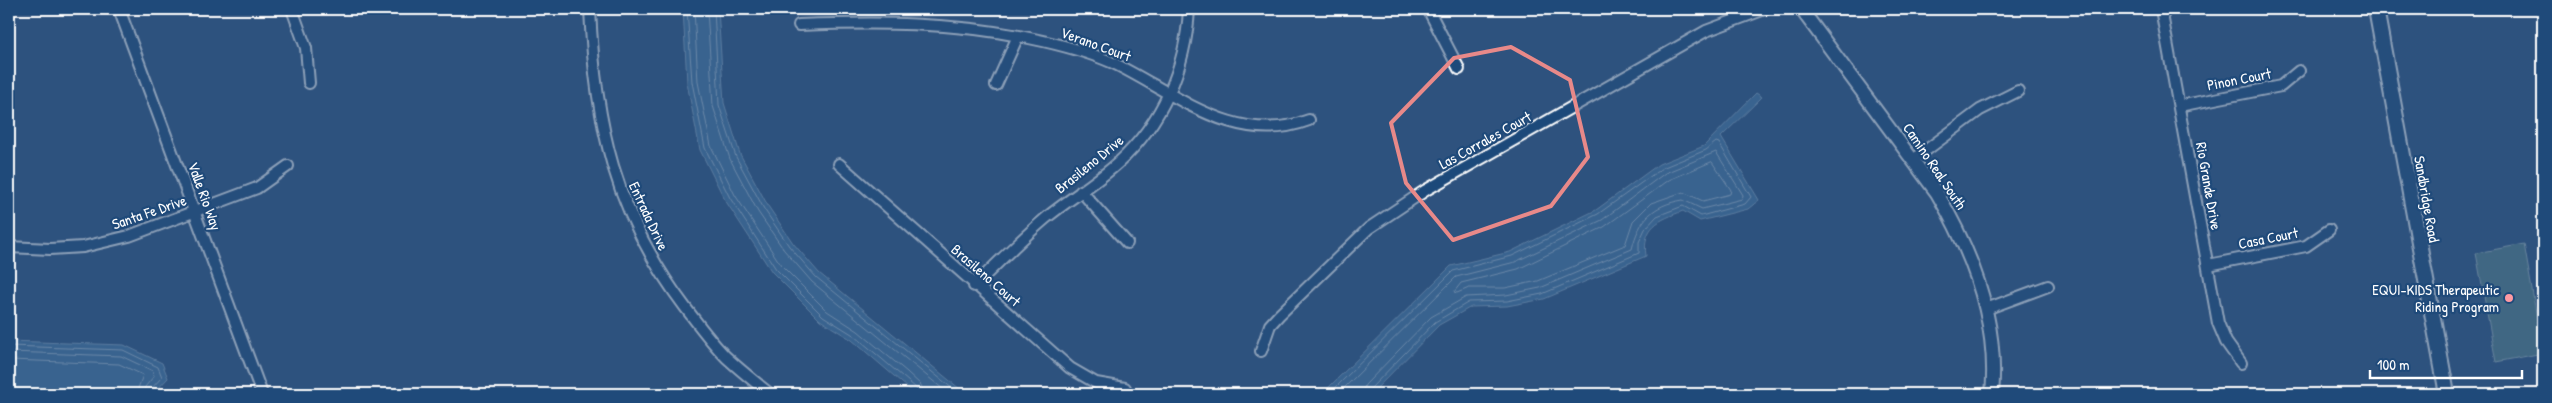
<svg xmlns="http://www.w3.org/2000/svg" width="2552" height="403" viewBox="0 0 2552 403" font-family="'Patrick Hand',sans-serif">
  <style>
    .green { fill: #58828a; stroke: #acc0c4 }
    .water { fill: #4778a4; stroke: #91aec8 }
    .lines { fill: none; stroke-linecap: round; stroke-linejoin: round }
    .shore { stroke: #b5c9db; stroke-width: 1 }
    .minor-casing { stroke: #fff; stroke-width: 14 }
    .tertiary-casing { stroke: #fff; stroke-width: 16 }
    .secondary-casing { stroke: #fff; stroke-width: 18 }
    .minor { stroke: #1f4a7a; stroke-width: 10 }
    .tertiary { stroke: #1f4a7a; stroke-width: 12 }
    .secondary { stroke: #1f4a7a; stroke-width: 14 }
    .marked { fill: none; stroke: #e88989; stroke-width: 4; stroke-linejoin: round }
    .poi-dot { fill: #ff9aa2; stroke: #1f4a7a; stroke-width: 2 }
    .labels { text-anchor: middle; dominant-baseline: central; stroke-width: 4.5; stroke-linejoin: round; paint-order: stroke }
    .street-label { font-size: 15px; fill: #fff; stroke: #1f4a7a }
    .poi-label { font-size: 15px; fill: #fff; stroke: #1f4a7a; text-anchor: end }
  </style>
  <rect width="100%" height="100%" fill="#2e527e"/>
  <filter id="ink" filterUnits="userSpaceOnUse"><feTurbulence type="fractalNoise" baseFrequency=".02" numOctaves="2"/><feDisplacementMap in="SourceGraphic" scale="10" xChannelSelector="R" yChannelSelector="G"/><feConvolveMatrix kernelMatrix="1 2 1 2 8 2 1 2 1" color-interpolation-filters="sRGB"/></filter>
  <g filter="url(#ink)">
    <polygon class="green" points="2524,244 2543,353 2496,362 2476,253"/>
    <g class="water">
      <polygon points="683,9 718,9 724,103 740,154 768,206 793,243 819,273 966,394 915,394 852,340 820,320 772,272 725,200 700,150 687,83"/>
      <path d="M1756 93 1762 97 1721 137 1759 200 1748 209 1700 221 1683 211C1659 220 1642 226 1646 256L1544 299 1507 306 1471 307 1439 325 1371 394H1322L1451 266 1510 252 1596 210 1659 164 1704 146Z"/>
      <polygon points="9,341 124,345 162,363 168,378 153,394 9,394"/>
    </g>
    <g class="lines">
      <g class="shore">
        <polyline points="687,9 692,82 705,148 730,198 776,269 823,316 855,336 916,388 918,394"/>
        <polyline points="694,9 698,82 711,146 735,195 781,265 827,311 858,331 907,372 921,385 924,394"/>
        <polyline points="707,9 713,106 730,159 758,212 784,250 812,282 949,394"/>
        <polyline points="714,9 719,105 736,157 764,209 789,246 816,277 959,394"/>
        <polygon points="1712,162 1731,190 1730,194 1703,201 1683,192 1651,203 1633,221 1625,245 1538,281 1505,288 1469,288 1457,293 1454,292 1461,283 1518,269 1604,227 1669,180"/>
        <polyline points="9,346 123,350 158,367 162,377 151,389 150,394"/>
        <polyline points="9,352 121,356 153,371 154,376 145,387 144,394"/>
        <polyline points="9,360 119,364 143,375 136,394"/>
        <polyline points="1329,394 1453,271 1512,256 1598,214 1662,168 1706,150 1716,142 1719,143 1751,197 1745,204 1701,216 1683,206 1657,216 1645,229 1639,242 1639,253 1542,294 1507,301 1469,302 1435,322 1370,389 1368,394"/>
        <path d="M1338 394 1456 277 1515 262 1602 220 1665 173 1716 152 1743 195 1742 199 1702 209 1683 200C1652 205 1639 220 1632 249L1540 288 1506 295 1466 297 1431 317 1365 385 1362 394"/>
      </g>
      <g class="minor-casing">
        <g id="minor">
          <polyline points="119,9 262,394"/>
          <polyline points="292,9 306,48 309,83"/>
          <path d="M590 9C595 124 615 214 685 307 698 324 711 342 726 357 740 370 755 382 770 394"/>
          <polyline points="1428,9 1459,69"/>
          <polyline points="2161,9 2218,323 2226,342 2241,363"/>
          <path d="M799 25C876 22 953 22 1029 38 1058 44 1087 51 1113 63 1175 93 1236 148 1309 120"/>
          <polyline points="996,85 1018,36"/>
          <polyline points="2179,106 2281,86 2299,71"/>
          <polyline points="1913,160 1980,110 2018,91"/>
          <polyline points="839,164 1070,368 1096,383 1125,388"/>
          <polyline points="1081,191 1127,243"/>
          <polyline points="9,247 50,249 83,247 129,236 257,188 288,166"/>
          <polyline points="2208,265 2306,246 2329,230"/>
          <path d="M974 286C998 263 1021 239 1046 218 1069 199 1096 183 1118 163 1162 123 1186 68 1189 9"/>
          <polyline points="1986,309 2048,286"/>
          <polyline points="1261,351 1270,325 1279,315 1369,228 1426,190 1706,31 1765,9"/>
        </g>
      </g>
      <g class="tertiary-casing">
        <path id="tertiary" d="M1801 9 1937 193C1973 254 1999 322 1992 394"/>
      </g>
      <g class="secondary-casing">
        <polyline id="secondary" points="2376,9 2447,394"/>
      </g>
      <use href="#minor" class="minor"/>
      <use href="#tertiary" class="tertiary"/>
      <use href="#secondary" class="secondary"/>
    </g>
  </g>
  <path d="M0 0H2552V403H0ZM1511 47 1570 80 1588 157 1551 206 1453 240 1406 183 1391 123 1454 58Z" fill="#2e527e" fill-opacity=".55" fill-rule="evenodd"/>
  <path class="marked" d="M1511 47 1570 80 1588 157 1551 206 1453 240 1406 183 1391 123 1454 58Z"/>
  <circle class="poi-dot" cx="2509" cy="298" r="5"/>
  <g class="labels">
    <g class="street-label">
      <text transform="translate(1096 44) rotate(20)">Verano Court</text>
      <text transform="translate(2239 79) rotate(-11)">Pinon Court</text>
      <text transform="translate(1485 140) rotate(-29)">Las Corrales Court</text>
      <text transform="translate(1089 164) rotate(-39)">Brasileno Drive</text>
      <text transform="translate(1935 166) rotate(56)">Camino Real South</text>
      <text transform="translate(2209 186) rotate(80)">Rio Grande Drive</text>
      <text transform="translate(205 196) rotate(70)">Valle Rio Way</text>
      <text transform="translate(2427 199) rotate(80)">Sandbridge Road</text>
      <text transform="translate(149 212) rotate(-19)">Santa Fe Drive</text>
      <text transform="translate(649 216) rotate(65)">Entrada Drive</text>
      <text transform="translate(2268 238) rotate(-11)">Casa Court</text>
      <text transform="translate(986 275) rotate(41)">Brasileno Court</text>
    </g>
    <g class="poi-label">
      <text x="2499" y="289">EQUI-KIDS Therapeutic<tspan x="2499" dy="17">Riding Program</tspan></text>
    </g>
  </g>
  <rect width="2552" height="403" fill="none" stroke="#1f4a7a" stroke-width="30"/>
  <rect x="15" y="15" width="2522" height="373" fill="none" stroke="#fff" stroke-width="2" filter="url(#ink)"/>
  <path d="M2370 370v8h152v-8" fill="none" stroke="#ffffff" stroke-width="2.5"/>
  <text x="2377" y="370" font-size="15" fill="#ffffff" stroke="#1f4a7a" stroke-width="4" paint-order="stroke">100 m</text>
</svg>
